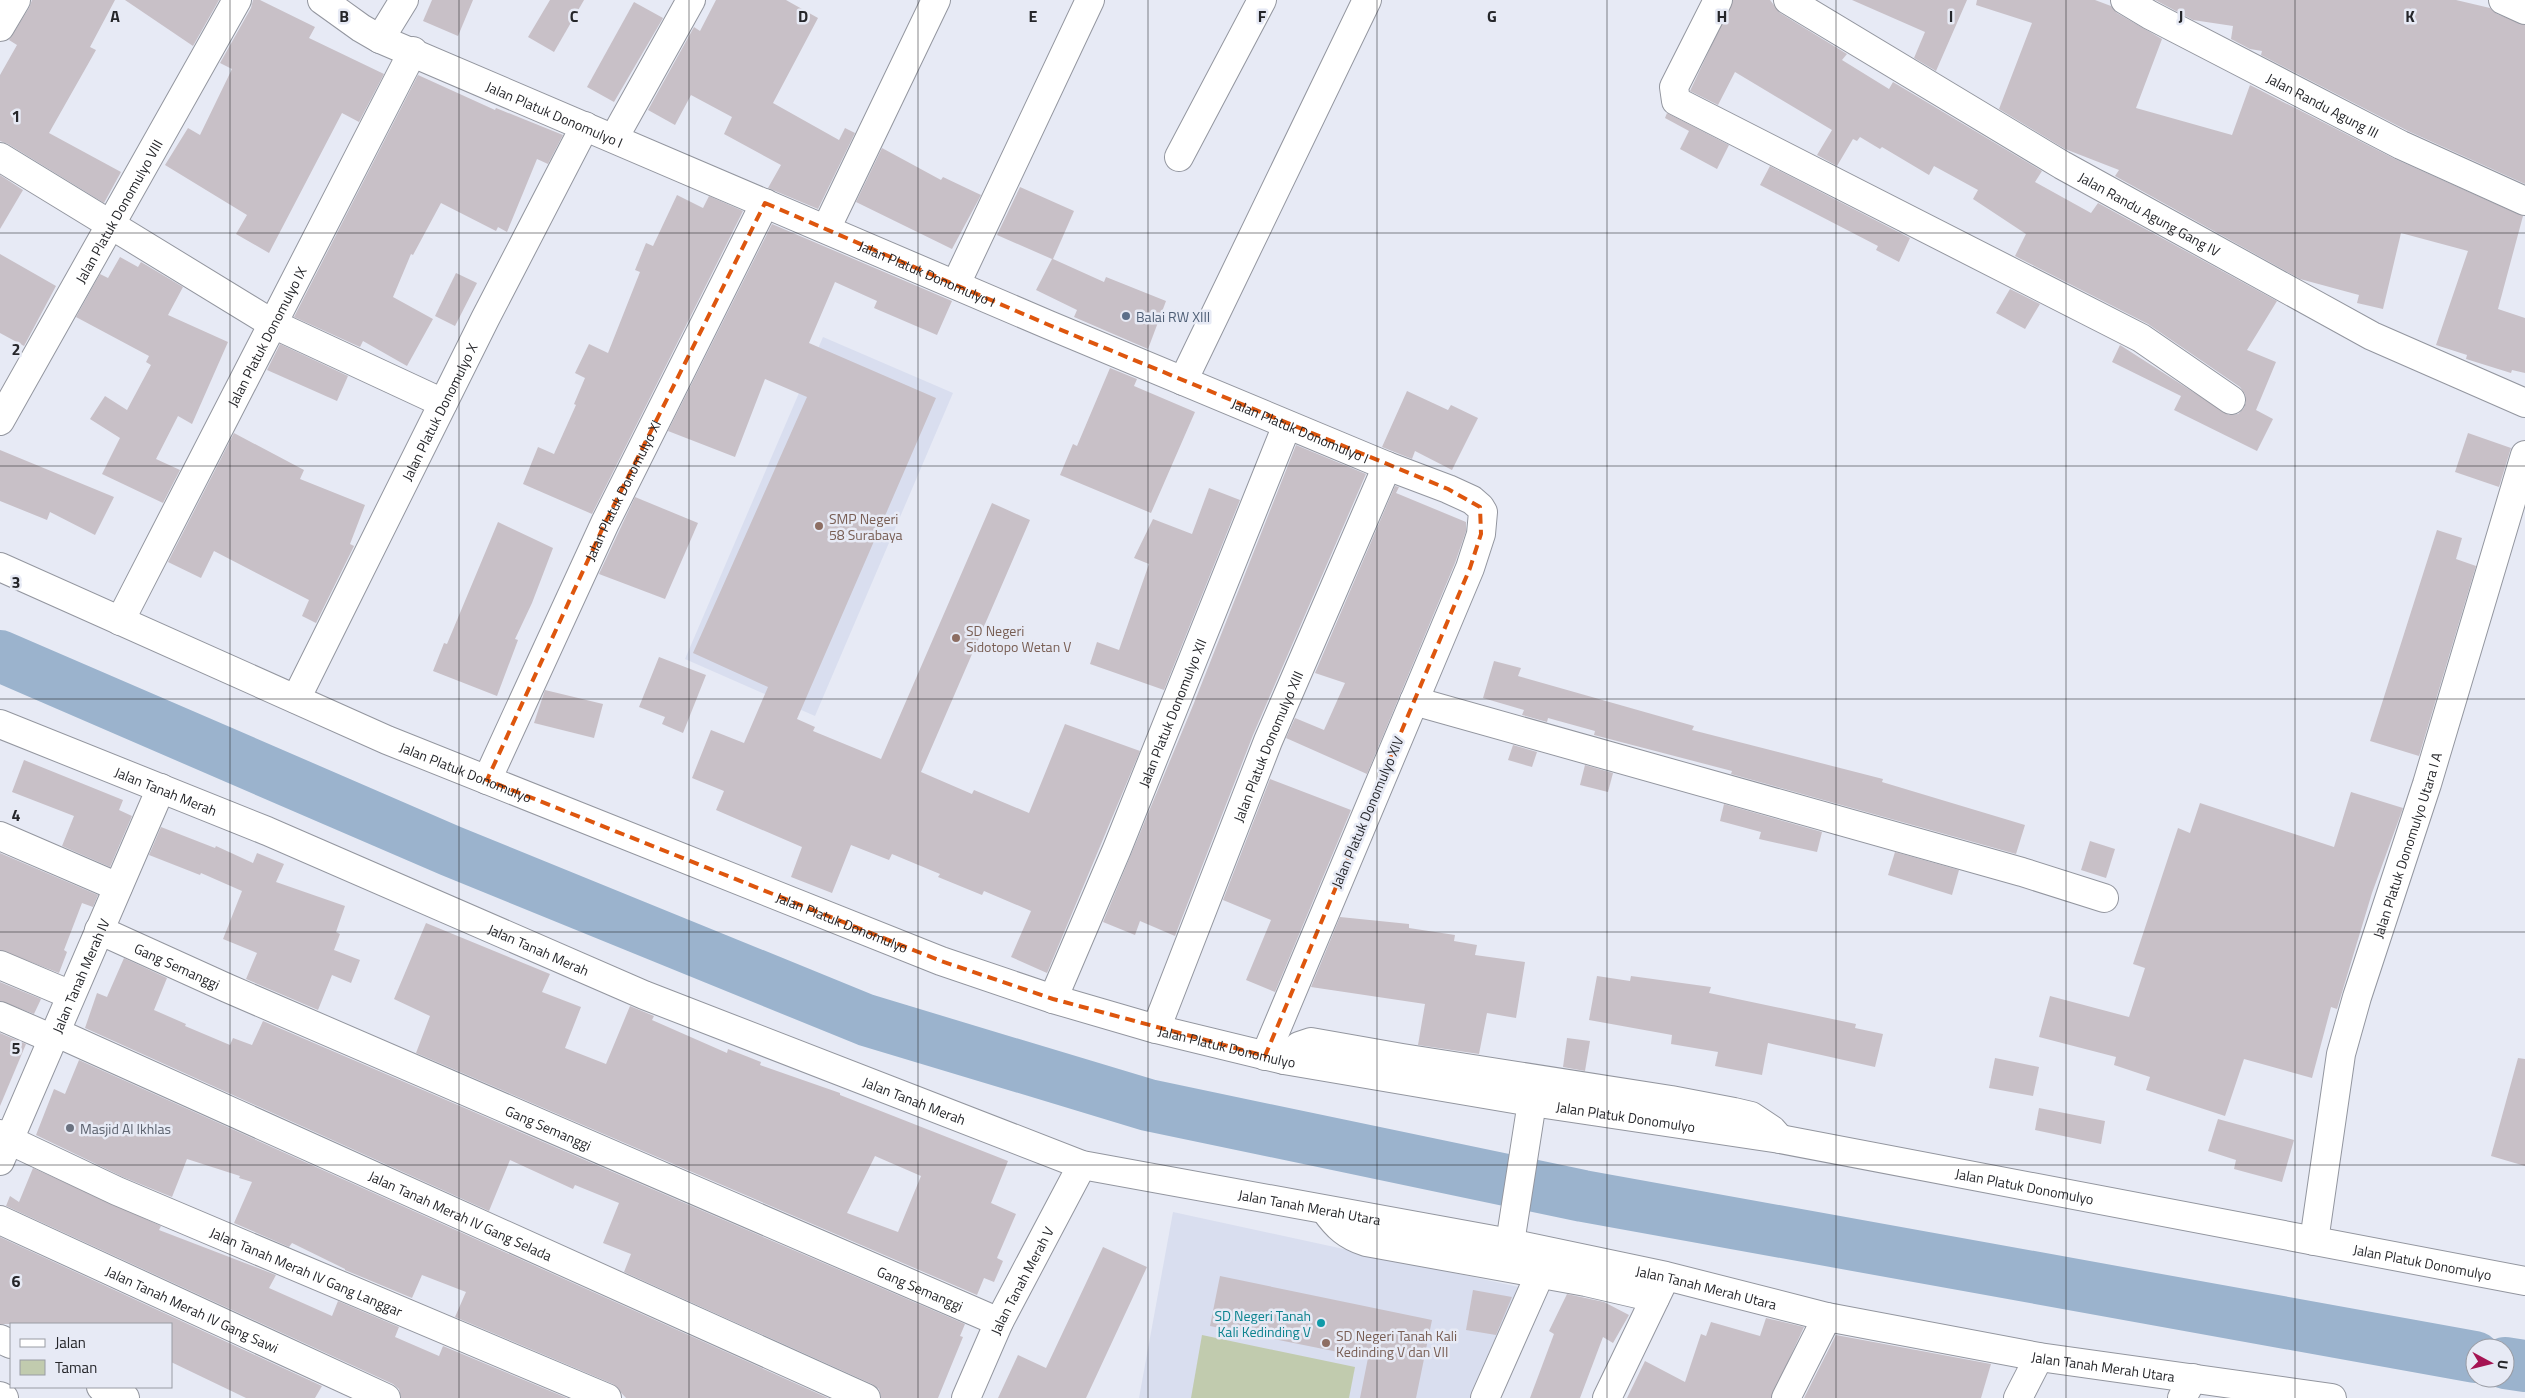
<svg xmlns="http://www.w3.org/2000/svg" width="2525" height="1398" viewBox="0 0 2525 1398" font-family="'Titillium Web',sans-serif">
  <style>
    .built { fill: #d9deef }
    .green { fill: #c1cbae }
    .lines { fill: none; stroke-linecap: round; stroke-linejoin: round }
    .river { stroke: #9bb3cd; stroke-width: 52 }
    .building { fill: #c8c0c7; fill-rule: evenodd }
    .street-casing { stroke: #93969f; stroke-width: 30 }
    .secondary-casing { stroke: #93969f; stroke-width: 30 }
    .street { stroke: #fff; stroke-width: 28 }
    .secondary { stroke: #fff; stroke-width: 28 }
    .marked { fill: none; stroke: #de560e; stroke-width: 4; stroke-dasharray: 10 6; stroke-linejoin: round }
    .grid { fill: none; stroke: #25262a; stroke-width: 1; stroke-opacity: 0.55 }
    .service-dot { fill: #5c6f8a; stroke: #e7eaf5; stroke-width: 2 }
    .education-dot { fill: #8d6e63; stroke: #e7eaf5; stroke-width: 2 }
    .worship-dot { fill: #6b7280; stroke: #e7eaf5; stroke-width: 2 }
    .culture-dot { fill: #0f9aa8; stroke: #e7eaf5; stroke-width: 2 }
    .labels { text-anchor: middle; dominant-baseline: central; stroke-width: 5; stroke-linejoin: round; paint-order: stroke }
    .street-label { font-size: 14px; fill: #25262a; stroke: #e7eaf5 }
    .service-label { font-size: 14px; fill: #4e5e75; stroke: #e7eaf5; text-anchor: start }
    .education-label { font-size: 14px; fill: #785e54; stroke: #e7eaf5; text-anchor: start }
    .worship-label { font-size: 14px; fill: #5b616d; stroke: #e7eaf5; text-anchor: start }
    .culture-label { font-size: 14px; fill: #0d838f; stroke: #e7eaf5; text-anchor: end }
    .grid-label { font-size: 16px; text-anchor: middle; font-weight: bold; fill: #25262a; stroke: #e7eaf5; stroke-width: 5; stroke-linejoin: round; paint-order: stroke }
  </style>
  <rect width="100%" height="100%" fill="#e7eaf5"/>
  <g class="built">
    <polygon points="823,337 953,393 815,716 685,659"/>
    <polygon points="1173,1212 1528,1289 1477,1398 1139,1398"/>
  </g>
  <polygon class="green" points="1202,1335 1355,1367 1349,1398 1191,1398"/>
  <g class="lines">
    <g class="river">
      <polyline points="0,656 451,851 866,1020 1148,1105 1583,1196 2475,1357"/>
      <polyline points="2505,1363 2525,1366"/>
    </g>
  </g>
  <g class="building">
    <polygon points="32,0 115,0 90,47 96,50 49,133 121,172 104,203 8,144 0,141 0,75 17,45 9,40 29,8"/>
    <polygon points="125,0 219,0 193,46"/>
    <polygon points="253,0 260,0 315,27 309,38 384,74 359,122 342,113 269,253 236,234 247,215 165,165 188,128 200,135 232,69 220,63 251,8"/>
    <polygon points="432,0 473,0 458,36 423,21"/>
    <polygon points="550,0 584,0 554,52 528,37"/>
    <polygon points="716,0 786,0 818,18 773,103 839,140 845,128 855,133 818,209 768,188 781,165 724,134 732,117 691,95 675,125 648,110 694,27 700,31"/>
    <polygon points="1733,0 1770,0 1780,13 1847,54 1842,60 1889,89 1893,82 2042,171 2035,182 2091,213 2098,203 2277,301 2247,350 2276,362 2256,410 2273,419 2257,451 2174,410 2181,396 2112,362 2120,345 2229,415 2238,414 2244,408 2246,402 2245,394 2240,387 2148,324 2015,256 2026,234 1973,199 1978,190 1934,166 1929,175 1882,147 1880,149 1860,137 1857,141 1853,139 1837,166 1817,155 1832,130 1735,72 1718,105 1690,91"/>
    <polygon points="1852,0 1967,0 1936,71 1914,58 1925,32"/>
    <polygon points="1977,0 2095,0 2111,6 2117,13 2162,39 2136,108 2232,135 2250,85 2395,159 2523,216 2498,309 2525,318 2525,373 2512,370 2511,373 2466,359 2467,355 2436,345 2468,251 2401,233 2383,309 2357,303 2359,295 2300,279 2115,176 2119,170 2065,149 1999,109 2032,23 1976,5"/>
    <polygon points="2155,0 2456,0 2490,8 2497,14 2525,25 2525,184 2408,131 2261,55 2262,51 2250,49 2231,39 2233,26 2193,20"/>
    <polygon points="634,2 663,18 614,102 587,87"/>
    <polygon points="418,75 495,110 496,108 563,135 548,164 537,159 507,232 498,227 496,231 441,203 413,255 411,254 393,297 433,319 407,366 363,341 360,347 294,317"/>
    <polygon points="1667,113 1729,145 1717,169 1680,149 1689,131 1665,118"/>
    <polygon points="882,148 941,180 943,177 981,195 952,249 856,202"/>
    <polygon points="1770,166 1910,238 1899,262 1876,250 1878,246 1760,185"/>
    <polygon points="0,175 23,190 0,229"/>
    <polygon points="1020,187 1074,211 1053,259 1104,282 1106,277 1166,301 1148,349 1074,317 1077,310 1036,290 1052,259 997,235"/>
    <polygon points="677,195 703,208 709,196 743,211 592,514 523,484 538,447 554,454 576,405 574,404 585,378 575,373 589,344 608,353 640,272 635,270 646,243 653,246"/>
    <polygon points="772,224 952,301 937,335 874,308 877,301 835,282 809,343 936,398 797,719 815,727 813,731 881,759 992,503 1030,520 921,772 972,794 974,790 1029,813 1065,724 1140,751 1047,973 1011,957 1031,911 984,891 982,895 938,877 940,874 892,854 889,860 851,845 832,893 791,877 802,847 716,810 724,791 692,778 711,730 744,743 768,687 693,653 807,397 765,379 735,457 668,431"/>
    <polygon points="0,254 56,286 24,346 0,333"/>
    <polygon points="120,257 138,267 141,262 183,287 168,315 228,342 192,424 178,416 156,459 180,470 163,503 102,474 120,438 90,419 105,396 127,410 151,365 146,362 149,356 76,317 100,274 108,278"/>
    <polygon points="456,273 477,283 455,326 435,316"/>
    <polygon points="2010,289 2040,304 2025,329 1996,313"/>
    <polygon points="280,344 348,376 337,401 267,370"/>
    <polygon points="1110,368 1137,379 1134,386 1195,412 1151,513 1060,475 1073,444 1077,446"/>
    <polygon points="1407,391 1448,410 1451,405 1478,418 1452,470 1415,451 1412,459 1382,447"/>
    <polygon points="234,433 304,470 300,479 365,505 350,544 354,546 316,623 302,616 309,600 214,551 201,578 168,562"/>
    <polygon points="2468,433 2511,448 2499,487 2455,472"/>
    <polygon points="1296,445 1366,474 1253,735 1175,936 1140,921 1135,935 1103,922 1194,703"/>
    <polygon points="0,450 114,497 95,535 50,512 47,520 0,501"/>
    <polygon points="1395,486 1399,487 1396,493 1466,522 1466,531 1455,563 1367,774 1286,738 1295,718 1324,730 1345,683 1315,673"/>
    <polygon points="1209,488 1240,500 1164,690 1090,664 1097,642 1119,650 1149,564 1134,558 1153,519 1192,534"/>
    <polygon points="635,497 698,523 665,599 599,574"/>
    <polygon points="498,522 553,548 532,603 515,639 518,640 497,696 433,671 444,643 447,644"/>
    <polygon points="2437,530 2462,538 2456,559 2476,566 2419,756 2370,741"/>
    <polygon points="659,657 706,675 683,733 662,724 665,717 639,707"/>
    <polygon points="1494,661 1521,668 1518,676 1694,726 1692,730 1883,779 1882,782 2025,825 2016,854 1731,774 1732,771 1594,735 1595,731 1548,718 1547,722 1522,715 1524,710 1483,698"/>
    <polygon points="545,690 603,704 594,738 534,723"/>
    <polygon points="1513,745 1537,752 1532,767 1508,760"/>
    <polygon points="24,760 123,800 119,810 132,816 110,867 62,846 74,816 12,792"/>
    <polygon points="1585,765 1613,773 1608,792 1580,785"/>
    <polygon points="1270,779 1351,810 1275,992 1246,980 1271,920 1223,900"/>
    <polygon points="2351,792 2403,808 2372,893 2337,1009 2331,1007 2312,1078 2244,1059 2225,1116 2146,1090 2150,1077 2114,1065 2116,1057 2039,1037 2050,996 2129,1017 2145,968 2133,964 2178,828 2190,833 2200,803 2334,847"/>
    <polygon points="1724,804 1822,832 1817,852 1759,839 1761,832 1720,821"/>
    <polygon points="161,827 215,848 216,846 253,863 257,853 284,864 276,882 345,906 336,932 340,934 334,950 360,960 351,983 332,975 318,1010 246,979 257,953 223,939 242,891 201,873 200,875 149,855"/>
    <polygon points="2090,841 2115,849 2106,878 2081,870"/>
    <polygon points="1895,852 1959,870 1952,895 1888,875"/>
    <polygon points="0,853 98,895 93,907 82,903 64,950 67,952 59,973 0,950"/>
    <polygon points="1340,917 1409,924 1409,928 1455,935 1454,941 1477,945 1475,955 1525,962 1516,1018 1487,1013 1479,1054 1418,1045 1425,1004 1311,987"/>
    <path d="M426 923 550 974 542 992 581 1007 565 1048 606 1064 630 1006 654 1016 652 1020 727 1053 728 1049 761 1062 760 1065 840 1093V1095L1008 1161 991 1203 1016 1214 997 1258 1003 1261 994 1282 984 1278 977 1295 416 1053 430 1016 394 999ZM875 1156 921 1176 898 1232 847 1213Z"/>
    <polygon points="124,958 167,978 154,1010 186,1024 185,1026 230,1045 233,1038 252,1045 263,1021 965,1324 960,1336 963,1337 938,1398 881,1398 879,1389 872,1384 624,1272 631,1254 603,1243 619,1203 575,1185 573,1189 510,1160 489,1211 85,1028 97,993 107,997"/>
    <polygon points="1597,976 1630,981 1631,976 1711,987 1709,993 1856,1024 1855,1028 1883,1034 1875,1067 1768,1043 1762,1075 1715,1066 1718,1052 1671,1044 1672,1035 1589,1020"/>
    <polygon points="0,982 41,999 34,1014 0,1001"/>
    <polygon points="0,1033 26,1044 0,1106"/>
    <polygon points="1567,1038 1590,1041 1585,1071 1563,1067"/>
    <polygon points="1995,1058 2039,1067 2033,1096 1989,1088"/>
    <polygon points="2518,1058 2525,1059 2525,1166 2491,1156"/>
    <polygon points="79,1060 828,1398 626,1398 613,1384 455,1317 466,1292 422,1275 412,1298 345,1270 345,1269 292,1243 289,1247 234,1223 252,1182 239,1178 240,1176 187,1159 172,1197 123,1177 36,1135 54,1089 65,1094"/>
    <polygon points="2039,1108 2105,1121 2101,1144 2035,1130"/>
    <polygon points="2218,1119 2294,1140 2282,1182 2234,1169 2236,1160 2208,1151"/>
    <polygon points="33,1168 161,1226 159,1230 276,1275 269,1288 332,1316 338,1301 399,1327 395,1337 439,1356 443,1346 567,1398 401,1398 399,1389 393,1384 6,1206 10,1196 19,1202"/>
    <polygon points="0,1237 322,1386 315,1398 246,1398 171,1362 171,1324 0,1324"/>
    <polygon points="1103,1247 1147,1267 1086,1398 998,1398 1018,1355 1046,1368"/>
    <polygon points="1220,1276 1432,1320 1416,1398 1360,1398 1368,1358 1210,1326"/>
    <polygon points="1473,1290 1512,1297 1496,1335 1466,1330"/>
    <polygon points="1567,1294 1604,1302 1629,1315 1613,1343 1603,1337 1580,1398 1530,1398 1554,1334 1549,1331"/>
    <polygon points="1766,1318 1804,1327 1771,1398 1627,1398 1645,1361 1685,1382 1701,1334 1706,1336 1711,1322 1760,1336"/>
    <polygon points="1836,1335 1991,1364 1981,1398 1804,1398"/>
  </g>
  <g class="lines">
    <g class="street-casing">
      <g id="street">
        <path id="s1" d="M322 0 361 28 380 39 1049 325 1387 466 1448 489 1472 500 1480 507 1483 512 1481 534 1470 568 1265 1056"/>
        <polyline points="1718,0 1674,87 1676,101 2141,338 2231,400"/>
        <path id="s2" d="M1788 0 2062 165 2372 336 2525 403"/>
        <path id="s3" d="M2125 0 2150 15 2401 145 2525 201"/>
        <polyline points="2503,0 2525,10"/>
        <polyline points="0,27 16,0"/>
        <polyline points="380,39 404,0"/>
        <polyline points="614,138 691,0"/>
        <polyline points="0,157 273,324 443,403"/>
        <polyline points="1179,157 1262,0"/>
        <polyline points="826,229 936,0"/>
        <polyline points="956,284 1090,0"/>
        <polyline points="1183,381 1367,0"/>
        <path id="s4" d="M0 421 237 0"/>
        <path id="s5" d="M120 621 413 51"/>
        <path id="s6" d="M296 699 485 319 585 126"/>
        <polyline points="1414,701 2022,872 2104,898"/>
        <path id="s7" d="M487 780 605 523 765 203"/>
        <polyline points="0,836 118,887"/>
        <path id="s8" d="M99 930 227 988 999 1322"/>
        <polyline points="0,965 71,995"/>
        <path id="s9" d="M1053 999 1117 849 1287 425"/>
        <polyline points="0,1016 53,1039"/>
        <path id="s10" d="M1156 1029 1268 741 1387 466"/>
        <path id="s11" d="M55 1032 866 1398"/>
        <polyline points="1284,1060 1299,1046 1311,1042 1402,1058 1671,1100 1734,1112 1751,1116 1772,1130 1780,1139"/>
        <path id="s12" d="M0 1134 9 1140 117 1191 607 1398"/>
        <path id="s13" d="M0 1161 161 788"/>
        <path d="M1325 1210C1337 1227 1347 1236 1366 1242L1586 1282 1655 1298"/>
        <path id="s14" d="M0 1220 386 1398"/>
        <path id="s15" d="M2314 1241 2341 1054 2357 997 2427 784 2525 455"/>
        <polyline points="1510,1243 1532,1102"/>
        <polyline points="0,1339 11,1344"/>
        <polyline points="101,1387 125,1398"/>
        <polyline points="0,1396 4,1398"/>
        <path id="s16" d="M966 1398 999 1322 1082 1165"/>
        <polyline points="1485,1398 1540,1274"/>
        <polyline points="1607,1398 1663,1282"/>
        <polyline points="1786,1398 1827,1317"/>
        <polyline points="2018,1398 2039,1357"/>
        <polyline points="2182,1398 2193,1378"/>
      </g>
    </g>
    <g class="secondary-casing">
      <g id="secondary">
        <path id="s17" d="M0 567 387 740 941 961 1053 999 1156 1029 1284 1060 1532 1102 1780 1139 2525 1281"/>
        <path id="s18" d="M0 724 267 831 644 995 1082 1165 1510 1243 1666 1276 1827 1317 2039 1357 2332 1398"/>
      </g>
    </g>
    <use href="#street" class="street"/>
    <use href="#secondary" class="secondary"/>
  </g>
  <path class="marked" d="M765 203 1049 325 1448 489 1480 507 1481 534 1470 568 1265 1056 1053 999 941 961 487 780 605 523Z"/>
  <path class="grid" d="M230 0V1398M459 0V1398M689 0V1398M918 0V1398M1148 0V1398M1377 0V1398M1607 0V1398M1836 0V1398M2066 0V1398M2295 0V1398M0 233H2525M0 466H2525M0 699H2525M0 932H2525M0 1165H2525"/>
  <circle class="service-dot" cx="1126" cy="316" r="5"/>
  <g class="education-dot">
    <circle cx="819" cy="526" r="5"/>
    <circle cx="956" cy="638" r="5"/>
    <circle cx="1326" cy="1343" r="5"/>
  </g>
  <circle class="worship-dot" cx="70" cy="1128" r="5"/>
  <circle class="culture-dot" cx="1321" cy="1323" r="5"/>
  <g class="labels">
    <g class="street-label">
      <text stroke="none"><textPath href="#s3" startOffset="224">Jalan Randu Agung III</textPath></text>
      <text stroke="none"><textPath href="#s1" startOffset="260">Jalan Platuk Donomulyo I</textPath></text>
      <text stroke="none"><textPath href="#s4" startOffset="241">Jalan Platuk Donomulyo VIII</textPath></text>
      <text stroke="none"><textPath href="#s2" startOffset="420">Jalan Randu Agung Gang IV</textPath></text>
      <text stroke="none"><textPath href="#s1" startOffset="665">Jalan Platuk Donomulyo I</textPath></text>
      <text stroke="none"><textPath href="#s5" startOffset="320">Jalan Platuk Donomulyo IX</textPath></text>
      <text stroke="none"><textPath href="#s6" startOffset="321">Jalan Platuk Donomulyo X</textPath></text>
      <text stroke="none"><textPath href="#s1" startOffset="1070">Jalan Platuk Donomulyo I</textPath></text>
      <text stroke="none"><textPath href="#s7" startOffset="320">Jalan Platuk Donomulyo XI</textPath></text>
      <text stroke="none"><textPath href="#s9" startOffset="310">Jalan Platuk Donomulyo XII</textPath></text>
      <text stroke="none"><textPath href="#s10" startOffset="304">Jalan Platuk Donomulyo XIII</textPath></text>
      <text stroke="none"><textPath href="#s17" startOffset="509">Jalan Platuk Donomulyo</textPath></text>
      <text stroke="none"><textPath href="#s18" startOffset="179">Jalan Tanah Merah</textPath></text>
      <text transform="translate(1367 812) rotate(-67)">Jalan Platuk Donomulyo XIV</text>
      <text stroke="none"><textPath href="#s15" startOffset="408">Jalan Platuk Donomulyo Utara I A</textPath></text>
      <text stroke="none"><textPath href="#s17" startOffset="914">Jalan Platuk Donomulyo</textPath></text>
      <text stroke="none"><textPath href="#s18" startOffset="584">Jalan Tanah Merah</textPath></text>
      <text stroke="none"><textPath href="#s8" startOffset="86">Gang Semanggi</textPath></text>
      <text stroke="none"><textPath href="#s13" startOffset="202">Jalan Tanah Merah IV</textPath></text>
      <text stroke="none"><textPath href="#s17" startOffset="1319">Jalan Platuk Donomulyo</textPath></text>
      <text stroke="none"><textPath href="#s18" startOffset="989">Jalan Tanah Merah</textPath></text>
      <text stroke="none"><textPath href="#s17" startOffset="1724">Jalan Platuk Donomulyo</textPath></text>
      <text stroke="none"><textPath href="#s8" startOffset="491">Gang Semanggi</textPath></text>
      <text stroke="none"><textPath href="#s17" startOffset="2129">Jalan Platuk Donomulyo</textPath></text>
      <text stroke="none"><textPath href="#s18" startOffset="1400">Jalan Tanah Merah Utara</textPath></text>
      <text stroke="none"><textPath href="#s11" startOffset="445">Jalan Tanah Merah IV Gang Selada</textPath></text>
      <text stroke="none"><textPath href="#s17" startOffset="2534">Jalan Platuk Donomulyo</textPath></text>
      <text stroke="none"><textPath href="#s12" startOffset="336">Jalan Tanah Merah IV Gang Langgar</textPath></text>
      <text stroke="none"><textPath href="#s16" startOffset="130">Jalan Tanah Merah V</textPath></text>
      <text stroke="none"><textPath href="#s18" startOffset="1805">Jalan Tanah Merah Utara</textPath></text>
      <text stroke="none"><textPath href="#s8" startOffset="896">Gang Semanggi</textPath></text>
      <text stroke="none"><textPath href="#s14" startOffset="212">Jalan Tanah Merah IV Gang Sawi</textPath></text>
      <text stroke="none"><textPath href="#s18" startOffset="2210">Jalan Tanah Merah Utara</textPath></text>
    </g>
    <g class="service-label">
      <text x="1136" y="316">Balai RW XIII</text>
    </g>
    <g class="education-label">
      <text x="829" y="518">SMP Negeri<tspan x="829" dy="16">58 Surabaya</tspan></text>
      <text x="966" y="630">SD Negeri<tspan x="966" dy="16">Sidotopo Wetan V</tspan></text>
      <text x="1336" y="1335">SD Negeri Tanah Kali<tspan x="1336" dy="16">Kedinding V dan VII</tspan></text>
    </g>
    <g class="worship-label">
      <text x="80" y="1128">Masjid Al Ikhlas</text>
    </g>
    <g class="culture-label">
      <text x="1311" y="1315">SD Negeri Tanah<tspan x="1311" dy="16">Kali Kedinding V</tspan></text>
    </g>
  </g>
  <g class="grid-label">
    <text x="115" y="22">A</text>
    <text x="344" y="22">B</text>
    <text x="574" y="22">C</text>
    <text x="803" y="22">D</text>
    <text x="1033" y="22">E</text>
    <text x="1262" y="22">F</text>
    <text x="1492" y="22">G</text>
    <text x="1722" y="22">H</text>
    <text x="1951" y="22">I</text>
    <text x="2181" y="22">J</text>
    <text x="2410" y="22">K</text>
    <text x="16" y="122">1</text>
    <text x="16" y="355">2</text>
    <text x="16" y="588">3</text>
    <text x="16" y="821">4</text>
    <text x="16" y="1054">5</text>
    <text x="16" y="1287">6</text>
  </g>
  <rect x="10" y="1323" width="162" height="65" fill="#e7eaf5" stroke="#999ca4"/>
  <rect x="20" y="1339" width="25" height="8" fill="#ffffff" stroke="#999ca4"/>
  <text x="55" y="1348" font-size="15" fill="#25262a">Jalan</text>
  <rect x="20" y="1360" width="25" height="15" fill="#c1cbae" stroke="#999ca4"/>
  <text x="55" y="1373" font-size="15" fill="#25262a">Taman</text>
  <g transform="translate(2490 1363) rotate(97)"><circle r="24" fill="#e7eaf5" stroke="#999ca4"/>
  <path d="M0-4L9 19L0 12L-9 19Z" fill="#a51453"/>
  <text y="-8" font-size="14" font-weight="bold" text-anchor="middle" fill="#25262a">U</text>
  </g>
</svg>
